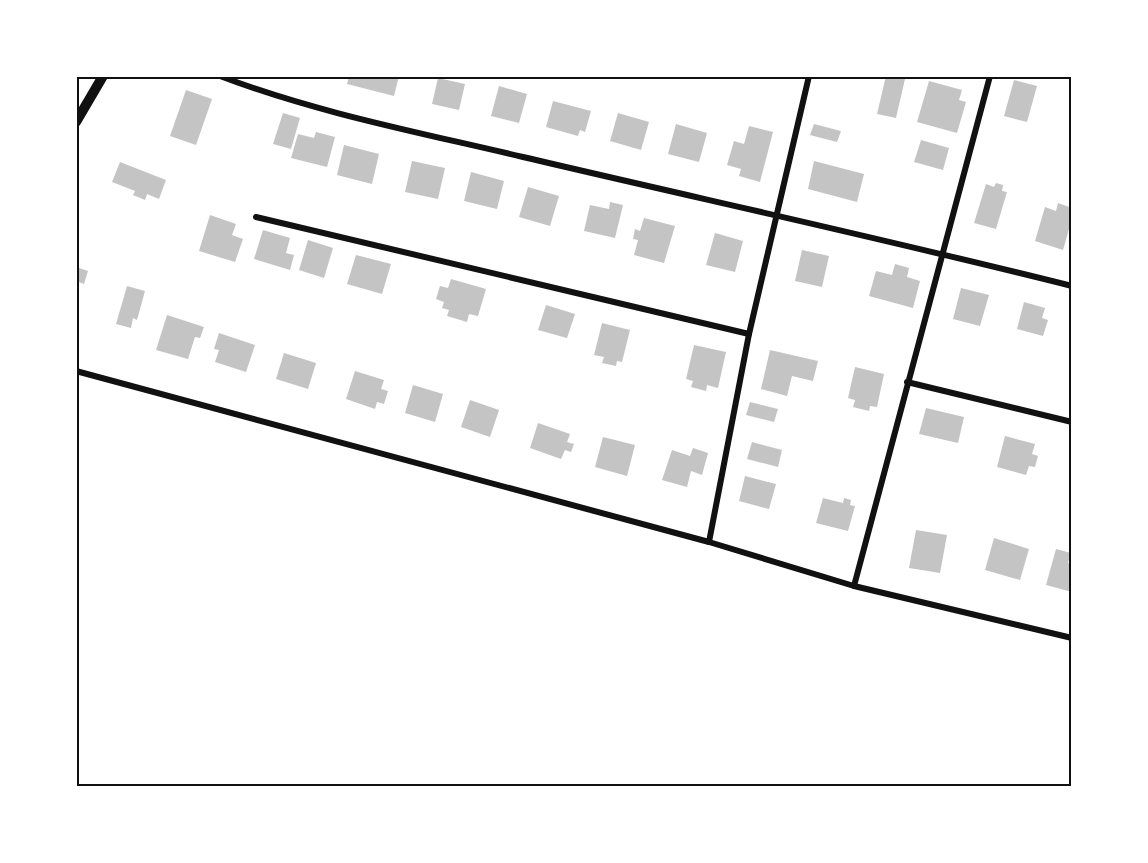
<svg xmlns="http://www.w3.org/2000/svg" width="1148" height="863" viewBox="0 0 1148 863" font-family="Rubik,sans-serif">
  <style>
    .building { fill: #c4c4c4 }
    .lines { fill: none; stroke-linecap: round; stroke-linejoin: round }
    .minor { stroke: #111; stroke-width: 6 }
    .tertiary { stroke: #111; stroke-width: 10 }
    .neatline { fill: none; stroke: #111; stroke-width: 2 }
  </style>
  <rect width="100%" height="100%" fill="#fff"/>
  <g class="building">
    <polygon points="349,76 399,76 394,96 347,84"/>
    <polygon points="886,76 905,79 896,118 877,114"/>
    <polygon points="438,78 465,84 459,110 432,104"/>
    <polygon points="1014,80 1037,86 1027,122 1004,116"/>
    <polygon points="929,81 962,90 959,100 966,102 957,133 917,122"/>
    <polygon points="499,86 527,94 519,123 491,116"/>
    <polygon points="186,90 212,99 196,145 170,136"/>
    <polygon points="553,101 591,111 585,132 580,130 578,136 546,127"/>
    <polygon points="283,113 300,118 291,149 273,144"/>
    <polygon points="618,113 649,122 641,150 610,141"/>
    <polygon points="676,124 707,133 699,162 668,154"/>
    <polygon points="814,124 841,131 837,142 810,135"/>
    <polygon points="749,126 773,132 760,182 739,176 741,169 727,165 734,141 744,144"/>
    <polygon points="316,132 335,137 327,167 291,158 298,134 314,138"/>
    <polygon points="921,140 949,148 943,170 914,162"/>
    <polygon points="344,145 379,154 372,184 337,175"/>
    <polygon points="412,161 445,168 438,199 405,192"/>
    <polygon points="814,161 864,174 857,202 808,189"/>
    <polygon points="120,162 166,180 159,199 147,194 145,200 133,195 135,191 112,182"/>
    <polygon points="471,172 504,181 497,209 464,201"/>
    <polygon points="996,183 1003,185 1002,191 1007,192 996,229 974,223 986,184 994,187"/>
    <polygon points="528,187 559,196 550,226 519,217"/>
    <polygon points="610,202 623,205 615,238 584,231 590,205 609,209"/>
    <polygon points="1058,203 1072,208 1072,219 1063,250 1035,241 1045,207 1056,211"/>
    <polygon points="210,215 236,224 232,235 243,239 235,262 199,251"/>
    <polygon points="644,218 675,226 664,263 634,255 638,240 633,239 635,229 640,231"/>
    <polygon points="263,230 290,238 286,253 294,255 290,270 254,259"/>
    <polygon points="715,233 743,241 735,272 706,265"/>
    <polygon points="308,240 333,248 324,278 299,270"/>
    <polygon points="802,250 829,256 822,287 795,281"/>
    <polygon points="356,255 391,264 382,294 347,284"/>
    <polygon points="895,264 909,268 907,277 920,281 913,308 869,296 876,271 892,275"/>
    <polygon points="76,267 88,271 84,284 76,281"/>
    <polygon points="451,279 486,289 478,316 469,314 467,322 447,316 449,310 442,308 444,302 436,299 440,286 448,288"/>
    <polygon points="127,286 145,291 137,320 133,318 131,328 116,324"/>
    <polygon points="961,288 989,295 980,326 953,319"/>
    <polygon points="1024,302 1045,308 1042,318 1048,320 1043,336 1017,329"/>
    <polygon points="546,305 575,314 567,338 538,330"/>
    <polygon points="167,315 204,327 200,338 195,337 188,359 156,350"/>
    <polygon points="602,323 630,330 622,362 617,361 616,366 602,363 604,357 594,355"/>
    <polygon points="219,333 255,345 246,372 215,362 219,350 214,349"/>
    <polygon points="694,345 726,352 718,388 707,385 706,391 691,387 693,381 686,379"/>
    <polygon points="770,350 818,361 813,381 792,376 787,396 761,389"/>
    <polygon points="284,353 316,363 308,389 276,379"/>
    <polygon points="855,367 884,374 877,407 870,406 869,411 853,407 855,400 848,398"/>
    <polygon points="355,371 384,380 381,389 388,391 384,404 377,402 375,409 346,399"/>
    <polygon points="413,385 443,394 435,422 405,413"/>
    <polygon points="470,400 499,410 490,437 461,427"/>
    <polygon points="750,402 778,409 774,422 746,415"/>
    <polygon points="926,408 964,417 958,443 919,434"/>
    <polygon points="538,423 570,434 567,442 574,444 571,452 565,450 561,459 530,448"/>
    <polygon points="1005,436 1035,444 1032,454 1038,456 1035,467 1029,466 1026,475 997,467"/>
    <polygon points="603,437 635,445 627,476 595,467"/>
    <polygon points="752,442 782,450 778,467 747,459"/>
    <polygon points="693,448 708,453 702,475 691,471 687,487 662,480 672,450 690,456"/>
    <polygon points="745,476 776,484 769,509 739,501"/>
    <polygon points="823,498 843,503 844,498 851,500 850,505 855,506 848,531 816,523"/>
    <polygon points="916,530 947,535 940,573 909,568"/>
    <polygon points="994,538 1029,549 1020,580 985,570"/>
    <polygon points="1056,549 1071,553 1068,563 1072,564 1072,592 1046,585"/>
  </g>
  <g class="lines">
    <g class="minor">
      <path d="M220 76C317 113 422 133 523 157 706 200 889 240 1072 286"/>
      <polyline points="256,217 749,334"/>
      <polyline points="76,371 709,542 854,586 1072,638"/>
      <polyline points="907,382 1072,422"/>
      <polyline points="709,542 749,334 809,76"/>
      <polyline points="854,586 990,76"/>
    </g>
    <polyline class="tertiary" points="76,122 103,76"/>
  </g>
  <rect width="1148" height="863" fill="none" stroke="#ffffff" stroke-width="156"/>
  <rect x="78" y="78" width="992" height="707" class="neatline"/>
</svg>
